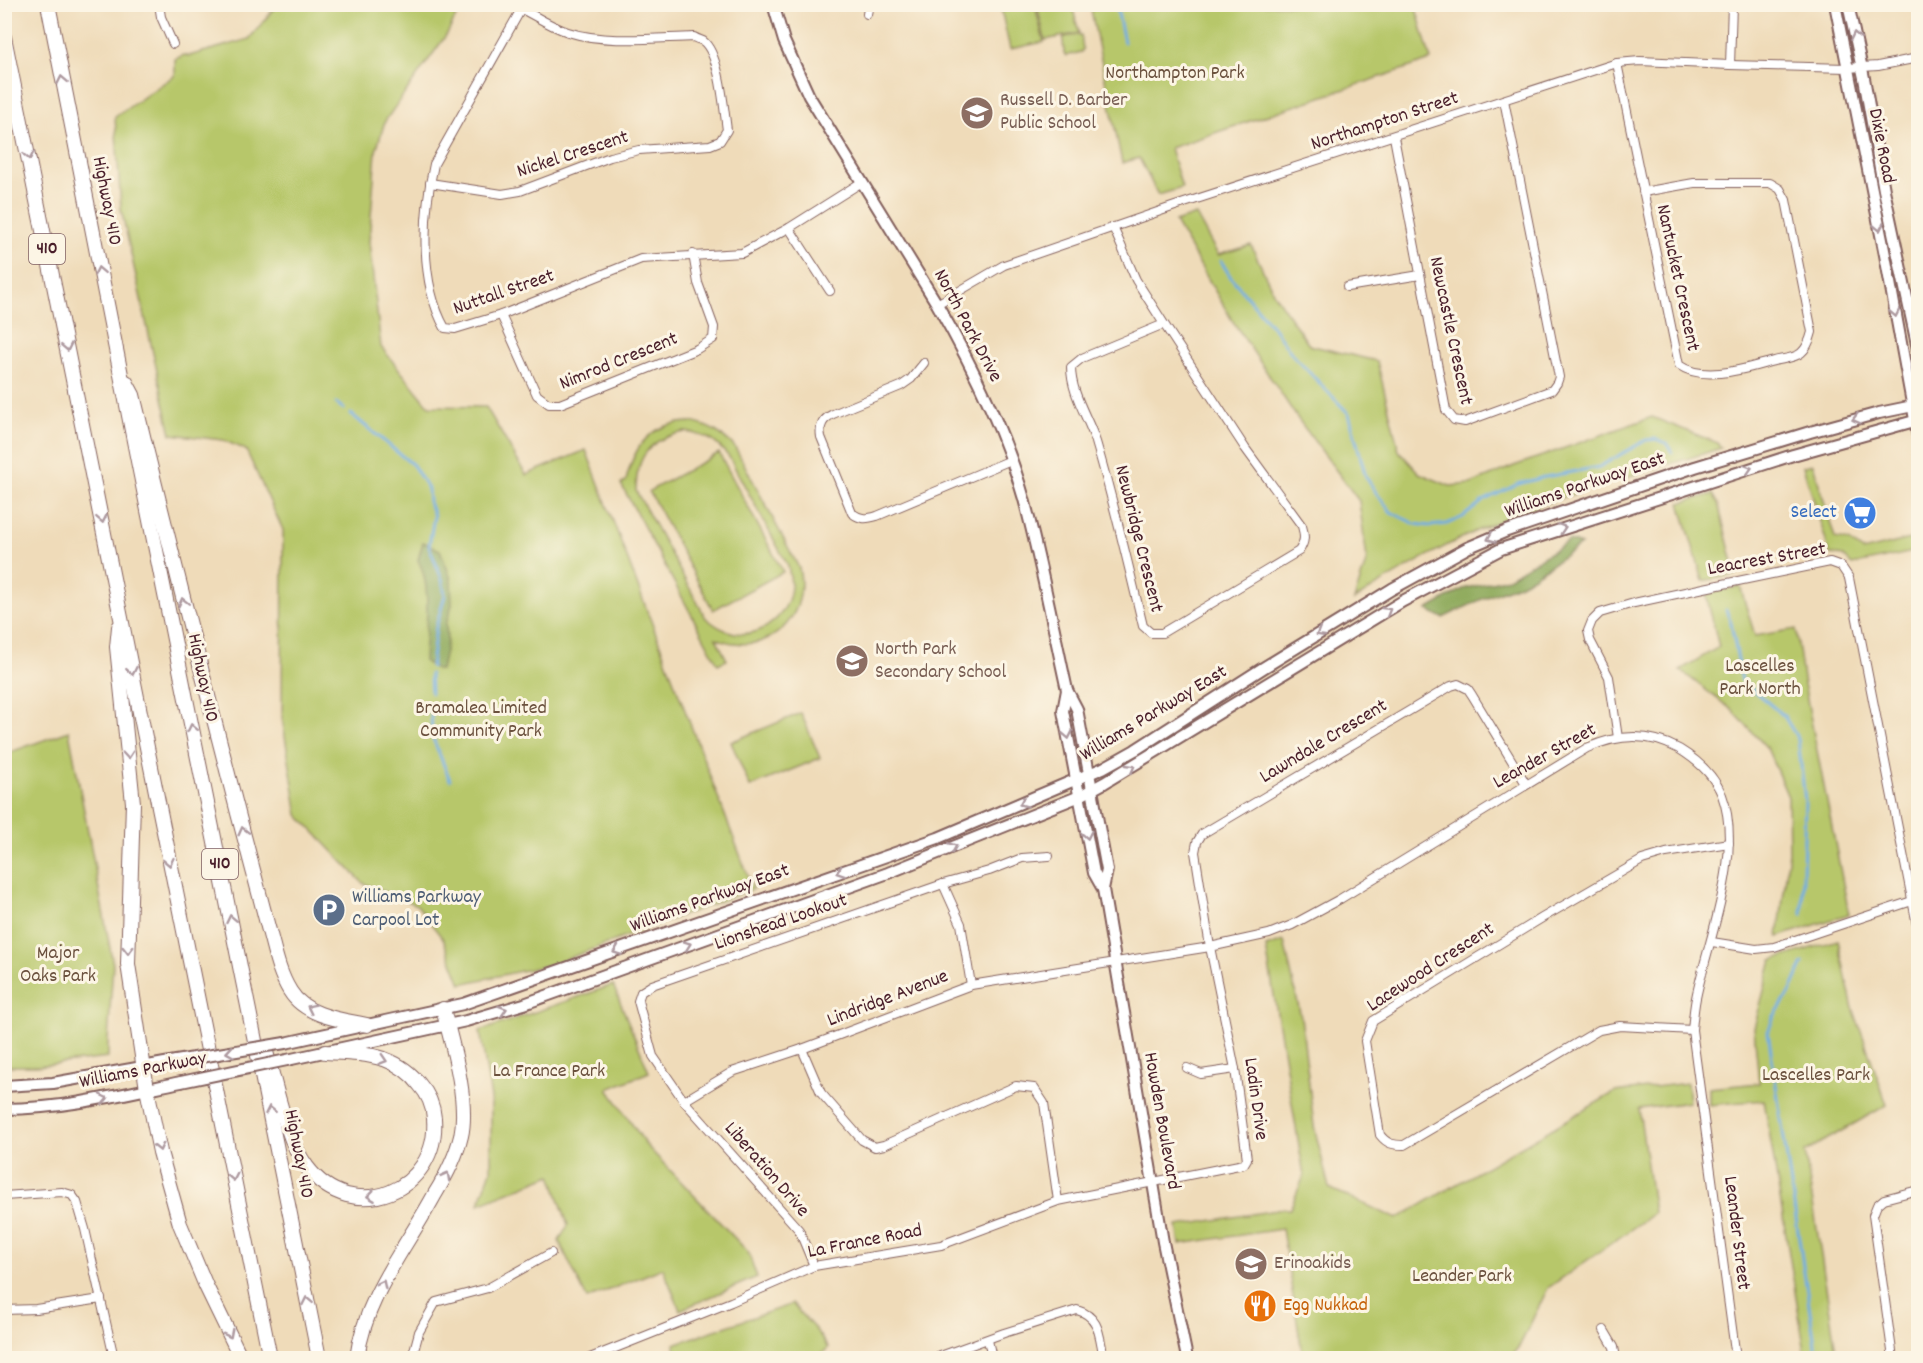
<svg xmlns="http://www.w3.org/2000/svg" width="1923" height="1363" viewBox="0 0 1923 1363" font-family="Dekko,sans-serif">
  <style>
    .green { fill: #b7c76a; stroke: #80734a; stroke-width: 1.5; fill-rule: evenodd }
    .forest { fill: #91ac5e; stroke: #6e6644; stroke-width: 1.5 }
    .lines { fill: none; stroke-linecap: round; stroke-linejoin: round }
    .stream { stroke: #71ade2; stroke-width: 3 }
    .street-casing { stroke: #84615d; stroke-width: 10 }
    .secondary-casing { stroke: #84615d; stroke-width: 14 }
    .highway-casing { stroke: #84615d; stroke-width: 16 }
    .street { stroke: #fff; stroke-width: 8 }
    .secondary { stroke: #fff; stroke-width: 10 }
    .highway { stroke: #fff; stroke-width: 14 }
    .secondary-bridge-casing { stroke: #84615d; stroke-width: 14; stroke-linecap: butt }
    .secondary-bridge { stroke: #fff; stroke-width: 10 }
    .oneway { stroke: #ae9aa0 }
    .labels { text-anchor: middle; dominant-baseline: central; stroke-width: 6; stroke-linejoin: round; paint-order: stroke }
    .shield { fill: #fcf5e5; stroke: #7f5f63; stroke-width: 1.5 }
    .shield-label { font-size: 18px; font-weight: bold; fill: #4a1f2b }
    .park-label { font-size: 20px; fill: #6b513e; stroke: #fcf5e5 }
    .education-label { font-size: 20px; fill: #785e54; stroke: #fcf5e5; text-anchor: start }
    .street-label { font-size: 20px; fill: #4a1f2b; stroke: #fcf5e5 }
    .shop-label { font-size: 20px; fill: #366cbe; stroke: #fcf5e5; text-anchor: end }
    .service-label { font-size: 20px; fill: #4e5e75; stroke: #fcf5e5; text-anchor: start }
    .food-label { font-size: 20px; fill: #c56008; stroke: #fcf5e5; text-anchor: start }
  </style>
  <rect width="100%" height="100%" fill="#fcf5e5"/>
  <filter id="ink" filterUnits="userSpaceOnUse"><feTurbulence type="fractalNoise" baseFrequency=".0167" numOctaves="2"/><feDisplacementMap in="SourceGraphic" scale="12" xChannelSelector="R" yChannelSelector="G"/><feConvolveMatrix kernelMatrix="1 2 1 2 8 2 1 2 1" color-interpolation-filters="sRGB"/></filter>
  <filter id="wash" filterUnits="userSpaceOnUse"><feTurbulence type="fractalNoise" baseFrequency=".008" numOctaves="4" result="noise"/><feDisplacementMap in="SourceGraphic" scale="24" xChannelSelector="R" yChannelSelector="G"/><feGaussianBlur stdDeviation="1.35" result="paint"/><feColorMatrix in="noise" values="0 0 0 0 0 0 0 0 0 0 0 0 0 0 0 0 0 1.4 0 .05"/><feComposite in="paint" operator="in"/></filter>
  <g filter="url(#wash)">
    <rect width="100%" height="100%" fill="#efdbb9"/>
    <g class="green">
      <polygon points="277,5 462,5 447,34 385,121 376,151 369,242 381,347 429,406 486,407 526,475 586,450 753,889 553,964 461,984 443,939 417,905 363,883 298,815 282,718 283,530 246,450 223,440 171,434 121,209 115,117 175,75 175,59 184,55 189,56 249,39"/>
      <polygon points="1000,5 1035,5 1044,42 1010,49"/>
      <polygon points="1037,5 1072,5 1079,33 1045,40"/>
      <polygon points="1090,5 1415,5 1431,60 1170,148 1182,188 1158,195 1139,158 1122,163"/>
      <polygon points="1078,35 1081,35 1083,49 1081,52 1066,56 1064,54 1063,40 1064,37"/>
      <path d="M1196 215 1218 255 1251 245 1274 294 1309 345 1377 361 1399 451 1419 473 1450 486 1471 484 1514 466 1652 417 1718 443 1721 448C1651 471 1580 489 1512 516 1456 537 1405 568 1354 600L1367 559 1359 501 1298 419 1232 320 1175 222Z"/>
      <path d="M690 422C710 426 721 433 735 447L799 568C809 609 779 650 734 643 728 643 722 640 716 638L727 660 718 664 621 484 626 481C634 445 651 423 690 422ZM685 432C707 435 715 440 729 457L788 566C789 572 791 579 791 585 790 613 764 638 735 633 723 631 715 625 706 618L636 491C636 456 650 438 685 432Z"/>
      <polygon points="719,453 783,572 713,610 649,491"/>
      <polygon points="1813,464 1835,538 1849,541 1863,551 1918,537 1918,551 1852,565 1843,556 1830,554 1803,466"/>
      <polygon points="1713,494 1718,503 1736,575 1703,581 1680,503"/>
      <polygon points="1740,586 1755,636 1796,629 1803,679 1849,914 1778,937 1789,852 1788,797 1767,748 1732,710 1680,670 1719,647 1706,594"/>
      <polygon points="801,713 820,758 750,787 731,742"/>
      <polygon points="69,731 113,964 108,1040 108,1058 37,1066 5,1066 5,754"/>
      <polygon points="1838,940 1852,1005 1887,1105 1805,1152 1837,1358 1806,1358 1764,1100 1709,1105 1709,1088 1759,1083 1754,1028 1772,960"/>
      <polygon points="1284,941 1301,1017 1314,1126 1329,1188 1397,1219 1615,1092 1687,1083 1689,1102 1639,1109 1654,1213 1548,1288 1520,1345 1510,1358 1303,1358 1282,1229 1180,1244 1177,1226 1283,1209 1290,1209 1304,1176 1266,947"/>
      <polygon points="613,985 649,1072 608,1089 647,1146 748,1252 757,1277 680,1310 663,1268 587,1299 559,1241 568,1225 551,1175 479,1204 491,1170 491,1098 480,1031"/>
      <polygon points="792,1304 816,1330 828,1348 818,1358 678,1358 674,1344"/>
    </g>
    <g class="forest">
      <polygon points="1569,541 1581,545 1523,583 1482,599 1443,618 1427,610 1463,589 1508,578"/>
      <path d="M423 542 440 550 451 579 452 605 446 624 447 641 441 670H437L424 661C425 630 433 587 418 560Z"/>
    </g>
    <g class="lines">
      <g class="stream">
        <polyline points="1116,4 1124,42"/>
        <polyline points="1221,261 1230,276 1276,331 1292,354 1349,414 1366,477 1377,494 1391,512 1415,524 1430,526 1447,524 1463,517 1483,501 1518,484 1545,477 1599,467 1646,440 1657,439 1666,443 1672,452"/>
        <polyline points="336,403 344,409"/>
        <polyline points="351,414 413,465 428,489 429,502 434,516 429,546 442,579 445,595 436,627 431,667"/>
        <polyline points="1726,610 1731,623 1742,681 1784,716 1798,739 1805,801 1802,914"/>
        <polyline points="430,674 431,693"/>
        <polyline points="431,710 432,736 450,780"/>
        <polyline points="1803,963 1790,993 1774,1016 1768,1032 1817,1358"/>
      </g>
    </g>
  </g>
  <g filter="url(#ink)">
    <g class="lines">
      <g class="street-casing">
        <g id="street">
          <polyline points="159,4 161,17 173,44"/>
          <path d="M524 4 434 164C423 213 419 282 445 328L455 329 501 315 641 259 742 253 789 228 862 182"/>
          <polyline points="867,14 869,4"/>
          <path d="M1617 63 1679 365C1704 383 1747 368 1774 361 1782 359 1795 358 1801 353 1807 348 1810 340 1812 332L1786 200 1780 189 1770 183H1694L1643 192"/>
          <polyline points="1730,65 1732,4"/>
          <polyline points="1394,137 1446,410 1454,420 1465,422 1552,390 1557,383 1559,377 1504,100"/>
          <path d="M430 183 502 194 520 191 610 157 639 150 710 145 720 141 727 130C724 110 720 54 703 41 701 40 697 39 694 37 656 38 605 44 568 32 552 27 537 17 522 9"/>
          <path d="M1113 227 1136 280 1164 324 1245 448 1302 526C1305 536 1305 542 1299 551L1162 633H1151L1143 626C1128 564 1114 503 1096 442 1088 417 1071 394 1071 367L1082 358 1164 324"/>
          <polyline points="789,228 830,291"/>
          <polyline points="1347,287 1420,275"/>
          <polyline points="937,304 1004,265 1175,206 1617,63 1640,61 1730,65 1847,68 1878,66 1918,58"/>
          <polyline points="501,315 537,395 549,404 560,404 697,349 713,339 714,327 698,283 693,254"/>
          <path d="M924 363 911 379 901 386 833 414C823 419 819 425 821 437L852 513C861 520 867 519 877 516L1011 460"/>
          <polyline points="1618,738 1609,677 1590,640 1588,631 1592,621 1600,613 1634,603 1704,588 1830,562 1841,566 1849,578 1918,930"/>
          <polyline points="943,884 961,924 971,985"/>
          <polyline points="1712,942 1756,949 1774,947 1918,899"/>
          <path d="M1692 1030 1620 1026 1599 1030 1404 1145C1393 1145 1387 1144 1380 1135L1365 1041 1373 1021 1542 918 1642 860 1666 853 1729 843"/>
          <polyline points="802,1049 821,1093 862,1140 875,1147 884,1145 1016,1086 1034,1088 1044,1103 1058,1201"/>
          <polyline points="1187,1068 1201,1074 1235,1069"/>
          <path d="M684 1101 732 1072 802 1049 971 985 1210 947 1269 934 1292 925 1340 899 1587 748C1618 734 1649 732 1679 749 1697 760 1714 775 1722 795 1744 854 1708 939 1696 998 1694 1008 1693 1019 1692 1030L1736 1358"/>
          <polyline points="4,1196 62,1192 72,1195 77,1202 85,1229 114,1358"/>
          <polyline points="814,1266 799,1230 684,1101 653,1056 638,1001 641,992 652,985 943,884 989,871 1022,858 1049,856"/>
          <polyline points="4,1310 36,1309 101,1299"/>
          <polyline points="1604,1330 1614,1347 1616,1358"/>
          <polyline points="988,1340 992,1358"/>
          <polyline points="412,1358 419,1332 436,1302 488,1288 551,1253"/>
          <polyline points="590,1358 731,1302 814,1266 941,1245 1058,1201 1244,1164 1247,1159 1235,1069 1210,947 1195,852 1197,842 1202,834 1451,686 1458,684 1468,689 1472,695 1526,784"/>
          <path d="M935 1358 1004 1333 1077 1310C1101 1317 1099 1337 1104 1358"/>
          <polyline points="1893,1358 1873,1215 1877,1205 1884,1199 1918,1190"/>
        </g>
      </g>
      <g class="secondary-casing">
        <g id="secondary">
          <path d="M773 4 784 41 809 96 937 304C972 365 1005 431 1024 499 1041 562 1053 627 1067 690L1077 709 1107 870 1103 889"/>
          <polyline points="1835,4 1885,255 1918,436"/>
          <polyline points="1848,4 1864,78 1884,190 1918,349"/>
          <polyline points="1067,690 1063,711 1094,873 1103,889 1163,1242 1187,1358"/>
          <polyline points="285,1043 463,1004 938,838 1103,768 1135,750 1263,668 1392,589 1467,548 1507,531 1695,467 1810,432 1879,413 1918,405"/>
          <polyline points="287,1060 466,1021 524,1004 888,873 1080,796 1104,783 1403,601 1501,549 1793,455 1918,420"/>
          <polyline points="4,1086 53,1083 176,1061"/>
          <path d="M4 1109C65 1109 123 1094 181 1082"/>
        </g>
      </g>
      <g class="highway-casing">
        <g id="highway">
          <path d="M48 4C135 456 229 907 319 1358"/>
          <polyline points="4,37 270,1358"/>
          <path d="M126 382 133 395C167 536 203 677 239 817 249 854 258 890 268 927 274 948 278 972 290 991 305 1016 341 1020 367 1025"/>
          <polyline points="119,627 117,647 133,803 128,964 147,1089 160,1152 180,1224 206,1286 241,1358"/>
          <path d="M266 1052C276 1086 286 1140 307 1167 352 1227 440 1191 434 1118 433 1106 429 1095 420 1085 411 1073 398 1064 384 1059 365 1053 345 1053 325 1052"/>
          <path d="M357 1358C365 1296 406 1248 435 1194 446 1176 456 1157 461 1136 469 1100 452 1044 443 1009"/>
        </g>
      </g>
      <use href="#street" class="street"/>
      <use href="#secondary" class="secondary"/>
      <use href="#highway" class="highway"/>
      <g class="secondary-bridge-casing">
        <g id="secondary-bridge">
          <polyline points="176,1061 285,1043"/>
          <polyline points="181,1082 287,1060"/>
        </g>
      </g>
      <use href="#secondary-bridge" class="secondary-bridge"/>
    </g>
    <defs><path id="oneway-chevron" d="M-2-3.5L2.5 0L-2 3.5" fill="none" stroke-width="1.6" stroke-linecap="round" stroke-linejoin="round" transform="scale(1.5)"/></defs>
    <g class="oneway">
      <use href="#oneway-chevron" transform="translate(1855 36) rotate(-102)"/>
      <use href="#oneway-chevron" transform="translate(62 80) rotate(-101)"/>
      <use href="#oneway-chevron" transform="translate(29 156) rotate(79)"/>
      <use href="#oneway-chevron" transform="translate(1879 227) rotate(79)"/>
      <use href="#oneway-chevron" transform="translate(99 271) rotate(-101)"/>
      <use href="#oneway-chevron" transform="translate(1895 313) rotate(79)"/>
      <use href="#oneway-chevron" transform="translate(67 347) rotate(79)"/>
      <use href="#oneway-chevron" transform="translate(1856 419) rotate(165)"/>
      <use href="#oneway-chevron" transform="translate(1748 469) rotate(-17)"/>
      <use href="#oneway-chevron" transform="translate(102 519) rotate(79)"/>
      <use href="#oneway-chevron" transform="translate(1562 528) rotate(-18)"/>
      <use href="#oneway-chevron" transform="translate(1491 538) rotate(157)"/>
      <use href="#oneway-chevron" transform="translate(183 602) rotate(-104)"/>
      <use href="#oneway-chevron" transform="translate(1387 611) rotate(-31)"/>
      <use href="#oneway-chevron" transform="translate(1320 633) rotate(149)"/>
      <use href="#oneway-chevron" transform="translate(132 671) rotate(79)"/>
      <use href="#oneway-chevron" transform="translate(192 728) rotate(-102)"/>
      <use href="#oneway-chevron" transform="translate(1068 735) rotate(79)"/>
      <use href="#oneway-chevron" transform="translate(128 755) rotate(85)"/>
      <use href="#oneway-chevron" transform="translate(1131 768) rotate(-30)"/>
      <use href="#oneway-chevron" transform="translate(1023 803) rotate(157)"/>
      <use href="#oneway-chevron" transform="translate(243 831) rotate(-104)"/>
      <use href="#oneway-chevron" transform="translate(1087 835) rotate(79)"/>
      <use href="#oneway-chevron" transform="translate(953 847) rotate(-22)"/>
      <use href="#oneway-chevron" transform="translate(169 862) rotate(79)"/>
      <use href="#oneway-chevron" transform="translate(840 872) rotate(161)"/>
      <use href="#oneway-chevron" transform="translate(231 919) rotate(-102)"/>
      <use href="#oneway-chevron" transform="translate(687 945) rotate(-20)"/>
      <use href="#oneway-chevron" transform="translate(128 950) rotate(90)"/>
      <use href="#oneway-chevron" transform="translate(617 951) rotate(160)"/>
      <use href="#oneway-chevron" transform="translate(311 1008) rotate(-154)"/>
      <use href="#oneway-chevron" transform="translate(503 1010) rotate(-17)"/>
      <use href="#oneway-chevron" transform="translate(230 1052) rotate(171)"/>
      <use href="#oneway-chevron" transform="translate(383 1060) rotate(18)"/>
      <use href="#oneway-chevron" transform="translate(104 1099) rotate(-12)"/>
      <use href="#oneway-chevron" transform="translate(270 1110) rotate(-101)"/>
      <use href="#oneway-chevron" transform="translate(159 1147) rotate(77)"/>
      <use href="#oneway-chevron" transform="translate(446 1176) rotate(-61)"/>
      <use href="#oneway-chevron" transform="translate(233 1177) rotate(79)"/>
      <use href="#oneway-chevron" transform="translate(371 1196) rotate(173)"/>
      <use href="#oneway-chevron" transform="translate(382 1284) rotate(-64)"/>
      <use href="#oneway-chevron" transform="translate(307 1301) rotate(-101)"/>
      <use href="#oneway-chevron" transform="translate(229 1334) rotate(63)"/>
    </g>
  </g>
  <defs>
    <g id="school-disc" transform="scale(1.725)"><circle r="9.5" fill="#8d6e63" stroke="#fcf5e5"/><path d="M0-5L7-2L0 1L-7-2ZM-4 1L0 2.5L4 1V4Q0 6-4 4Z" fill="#fff"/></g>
    <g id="supermarket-disc" transform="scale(1.725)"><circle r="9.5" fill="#3f7fe0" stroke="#fcf5e5"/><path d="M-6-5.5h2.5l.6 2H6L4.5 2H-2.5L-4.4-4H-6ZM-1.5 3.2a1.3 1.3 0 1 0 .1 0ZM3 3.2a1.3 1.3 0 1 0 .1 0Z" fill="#fff"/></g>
    <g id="parking-disc" transform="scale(1.725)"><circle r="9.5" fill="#5c6f8a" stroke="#fcf5e5"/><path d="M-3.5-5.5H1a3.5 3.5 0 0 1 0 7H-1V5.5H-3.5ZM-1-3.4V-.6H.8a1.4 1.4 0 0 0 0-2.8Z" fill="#fff"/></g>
    <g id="restaurant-disc" transform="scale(1.725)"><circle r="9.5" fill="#e8710a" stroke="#fcf5e5"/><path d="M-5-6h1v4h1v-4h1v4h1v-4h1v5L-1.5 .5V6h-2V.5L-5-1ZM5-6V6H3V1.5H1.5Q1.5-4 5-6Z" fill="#fff"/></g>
  </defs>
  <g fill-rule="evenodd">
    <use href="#school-disc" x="977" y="113"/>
    <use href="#supermarket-disc" x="1860" y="513"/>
    <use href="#school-disc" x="852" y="661"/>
    <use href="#parking-disc" x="329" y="910"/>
    <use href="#school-disc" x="1251" y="1264"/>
    <use href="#restaurant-disc" x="1260" y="1306"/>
  </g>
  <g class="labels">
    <g class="shield">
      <rect x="29" y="234" width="36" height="30" rx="4.5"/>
      <rect x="202" y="849" width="36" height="30" rx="4.5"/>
    </g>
    <g class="shield-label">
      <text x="47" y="249">410</text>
      <text x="220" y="864">410</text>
    </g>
    <g class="park-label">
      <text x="1175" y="74">Northampton Park</text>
      <text x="1760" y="667">Lascelles<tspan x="1760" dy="23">Park North</tspan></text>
      <text x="481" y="709">Bramalea Limited<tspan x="481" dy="23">Community Park</tspan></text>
      <text x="58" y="954">Major<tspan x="58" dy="23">Oaks Park</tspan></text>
      <text x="549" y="1072">La France Park</text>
      <text x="1816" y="1076">Lascelles Park</text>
      <text x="1462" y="1277">Leander Park</text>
    </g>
    <g class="education-label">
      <text x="1000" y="101">Russell D. Barber<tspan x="1000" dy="23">Public School</tspan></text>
      <text x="875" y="650">North Park<tspan x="875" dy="23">Secondary School</tspan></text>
      <text x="1274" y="1264">Erinoakids</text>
    </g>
    <g class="street-label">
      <text transform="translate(1385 122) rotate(-18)">Northampton Street</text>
      <text transform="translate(1881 146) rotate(79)">Dixie Road</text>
      <text transform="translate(573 155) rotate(-18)">Nickel Crescent</text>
      <text transform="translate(106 201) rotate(79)">Highway 410</text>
      <text transform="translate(1677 278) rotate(78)">Nantucket Crescent</text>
      <text transform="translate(504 293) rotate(-19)">Nuttall Street</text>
      <text transform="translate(967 326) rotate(62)">North Park Drive</text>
      <text transform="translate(1450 331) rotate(78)">Newcastle Crescent</text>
      <text transform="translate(619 362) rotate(-22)">Nimrod Crescent</text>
      <text transform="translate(1585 486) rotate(-19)">Williams Parkway East</text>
      <text transform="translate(1138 539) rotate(76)">Newbridge Crescent</text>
      <text transform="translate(1767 560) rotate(-10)">Leacrest Street</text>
      <text transform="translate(202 678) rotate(78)">Highway 410</text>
      <text transform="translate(1154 714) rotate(-31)">Williams Parkway East</text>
      <text transform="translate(1324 742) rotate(-31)">Lawndale Crescent</text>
      <text transform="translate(1545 757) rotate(-29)">Leander Street</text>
      <text transform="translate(710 899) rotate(-20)">Williams Parkway East</text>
      <text transform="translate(781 923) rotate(-19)">Lionshead Lookout</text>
      <text transform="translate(1431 968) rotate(-33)">Lacewood Crescent</text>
      <text transform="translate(888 999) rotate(-21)">Lindridge Avenue</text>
      <text transform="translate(143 1071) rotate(-11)">Williams Parkway</text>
      <text transform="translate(1255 1099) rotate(82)">Ladin Drive</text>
      <text transform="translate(1161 1121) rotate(80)">Howden Boulevard</text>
      <text transform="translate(298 1154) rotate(79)">Highway 410</text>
      <text transform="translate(766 1170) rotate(49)">Liberation Drive</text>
      <text transform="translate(1736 1233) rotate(83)">Leander Street</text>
      <text transform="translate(865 1242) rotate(-11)">La France Road</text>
    </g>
    <g class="shop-label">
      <text x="1837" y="513">Select</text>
    </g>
    <g class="service-label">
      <text x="352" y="898">Williams Parkway<tspan x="352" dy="23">Carpool Lot</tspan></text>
    </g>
    <g class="food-label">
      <text x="1283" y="1306">Egg Nukkad</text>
    </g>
  </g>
  <rect width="1923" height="1363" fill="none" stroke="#fcf5e5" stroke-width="24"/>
</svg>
